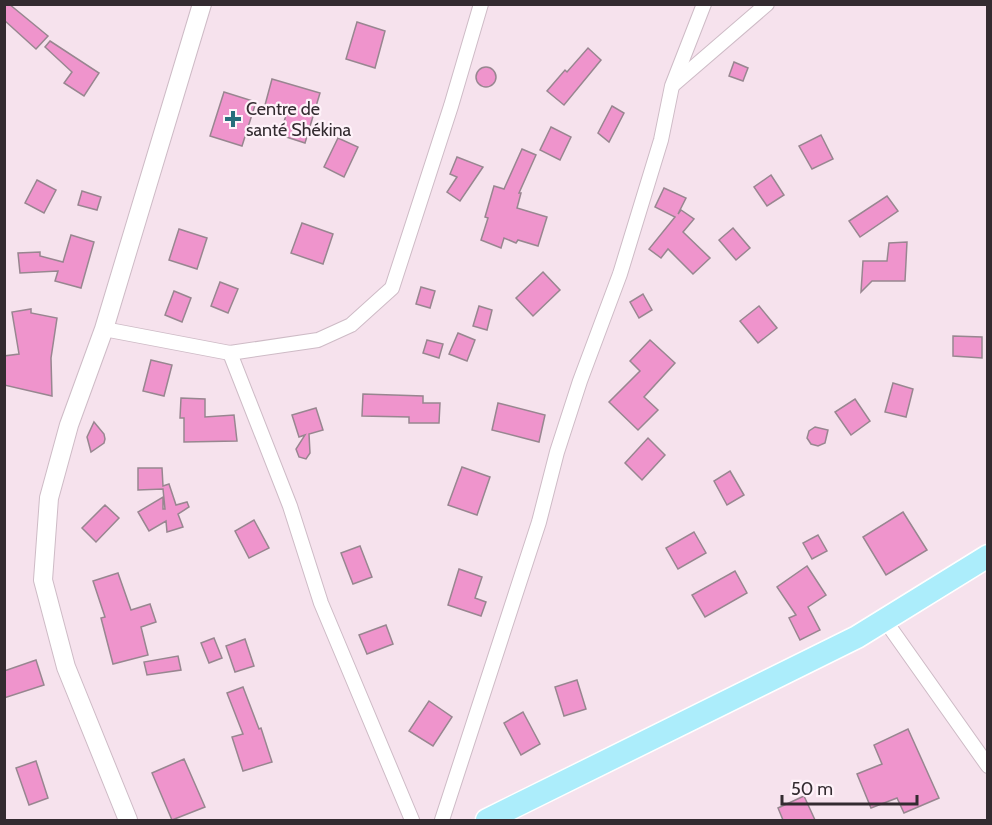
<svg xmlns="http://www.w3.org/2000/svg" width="992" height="825" viewBox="0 0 992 825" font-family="Cabin,sans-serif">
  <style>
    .building { fill: #ef94cc; stroke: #988690; stroke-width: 1.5 }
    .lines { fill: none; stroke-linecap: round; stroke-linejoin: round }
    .minor-casing { stroke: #cebbc6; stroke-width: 16 }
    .tertiary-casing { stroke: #cebbc6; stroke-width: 20 }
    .primary-casing { stroke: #fff; stroke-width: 25 }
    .minor { stroke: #fff; stroke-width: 14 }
    .tertiary { stroke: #fff; stroke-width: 18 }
    .primary { stroke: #acedfb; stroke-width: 22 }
    .poi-dot { fill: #266d7b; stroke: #fef2f9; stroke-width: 2 }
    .labels { text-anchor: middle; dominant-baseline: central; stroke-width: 4.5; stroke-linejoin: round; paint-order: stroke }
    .poi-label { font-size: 18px; fill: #332b30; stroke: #fef2f9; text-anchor: start }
  </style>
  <rect width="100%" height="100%" fill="#f6e2ed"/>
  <g class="building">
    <polygon points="4,4 9,4 48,36 36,49 4,20"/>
    <polygon points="357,22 385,31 375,68 346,59"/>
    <polygon points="50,41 99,73 84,96 64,83 72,72 45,47"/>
    <polygon points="588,48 601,60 564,105 547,91 565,70 567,72"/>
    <polygon points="734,62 748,68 743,81 729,76"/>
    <circle cx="486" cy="77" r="10"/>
    <polygon points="272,79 320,93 305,143 280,135 287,112 265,105"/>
    <polygon points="224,92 256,102 242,146 210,136"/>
    <polygon points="612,106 624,113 609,142 598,133"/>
    <polygon points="551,127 571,137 560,160 540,150"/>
    <polygon points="821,135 833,159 812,169 799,146"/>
    <polygon points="338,138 358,147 344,177 324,167"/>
    <polygon points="522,149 536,155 519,193 521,193 517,208 547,217 538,246 518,240 516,243 504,238 501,248 481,240 488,218 485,217 494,186 504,189"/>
    <polygon points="457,157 483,167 460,201 447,192 457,177 450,174"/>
    <polygon points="771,175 784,195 767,206 754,187"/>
    <polygon points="37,180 56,190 44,213 25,203"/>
    <polygon points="664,188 686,198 678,214 681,210 694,219 683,232 710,258 693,274 668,249 661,258 649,249 675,217 655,207"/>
    <polygon points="82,191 101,197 97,210 78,205"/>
    <polygon points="887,196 898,211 860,237 849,221"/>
    <polygon points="302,223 333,234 323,264 291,253"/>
    <polygon points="733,228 750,248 736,260 719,240"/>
    <polygon points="179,229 207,238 197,269 169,260"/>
    <polygon points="71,235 94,242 81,288 55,281 58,271 20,273 18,253 40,252 40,256 63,262"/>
    <polygon points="907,242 905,281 872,281 861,292 863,261 887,261 889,243"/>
    <polygon points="543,272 560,290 533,316 516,298"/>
    <polygon points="220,282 238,289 228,313 211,306"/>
    <polygon points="421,287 435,291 430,308 416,304"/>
    <polygon points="174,291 191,298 182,322 165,315"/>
    <polygon points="643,294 652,310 639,318 630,302"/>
    <polygon points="479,306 492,310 487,330 473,326"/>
    <polygon points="759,306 777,328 758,343 740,321"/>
    <polygon points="31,309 31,313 57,318 51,358 52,396 4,385 4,356 19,354 12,312"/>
    <polygon points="458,333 475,340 467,361 449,354"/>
    <polygon points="953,336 982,337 982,358 953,356"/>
    <polygon points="427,340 443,344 439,358 423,353"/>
    <polygon points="650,340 675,363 644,397 658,410 638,430 609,402 640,371 630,361"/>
    <polygon points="151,360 172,365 164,396 143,391"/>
    <polygon points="893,383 913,389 906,417 885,412"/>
    <polygon points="363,394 423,396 423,403 440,403 439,423 409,423 409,417 362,416"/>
    <polygon points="181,398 205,399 205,417 234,415 237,441 184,442 184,418 180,418"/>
    <polygon points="855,399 870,421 851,435 835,412"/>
    <polygon points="498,403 545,415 539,442 492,430"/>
    <polygon points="316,408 323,430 309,434 310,453 306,459 299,457 296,449 305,435 299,437 292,415"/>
    <polygon points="94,422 104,434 105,439 104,443 91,452 87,437"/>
    <polygon points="815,427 828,430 825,443 818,446 811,444 807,438 809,431"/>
    <polygon points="648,438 665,455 642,480 625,463"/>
    <polygon points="462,467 490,477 477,515 448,505"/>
    <polygon points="138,468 162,468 163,486 169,484 176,505 187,502 189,507 178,514 183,527 167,532 166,521 149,531 138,512 163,497 163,509 165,509 163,489 138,490"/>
    <polygon points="730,471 744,495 727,505 714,481"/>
    <polygon points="105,505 119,518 96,542 82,528"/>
    <polygon points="903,512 927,550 886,575 863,537"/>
    <polygon points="254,520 269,548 249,558 235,531"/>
    <polygon points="694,532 706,553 678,569 666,548"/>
    <polygon points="818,535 827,551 812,559 803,543"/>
    <polygon points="360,546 372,577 353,584 341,553"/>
    <polygon points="807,566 826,595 808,607 820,630 800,640 789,618 796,615 777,587"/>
    <polygon points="459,569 482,577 475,598 486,602 481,616 448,605"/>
    <polygon points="735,571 747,593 705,617 692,595"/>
    <polygon points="118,573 131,610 150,604 156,622 141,627 148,655 113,664 101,618 105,617 93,581"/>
    <polygon points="386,625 393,644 367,654 359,635"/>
    <polygon points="214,638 222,658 209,663 201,643"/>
    <polygon points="245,639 254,666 235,672 226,646"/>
    <polygon points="178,656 181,670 147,675 144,662"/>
    <polygon points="36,660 44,685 4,698 4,671"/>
    <polygon points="577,680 586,709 564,716 555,687"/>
    <polygon points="243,687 259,729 261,728 272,762 243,771 232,737 243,734 227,693"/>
    <polygon points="429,701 452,717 433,746 409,731"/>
    <polygon points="523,712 540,744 521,755 504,723"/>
    <polygon points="908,729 939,798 904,813 897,798 871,808 857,774 882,764 874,745"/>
    <polygon points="184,759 205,807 172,820 152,773"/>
    <polygon points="36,761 48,798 29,805 16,768"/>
    <polygon points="804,796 815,820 783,820 778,808"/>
  </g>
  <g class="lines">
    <g class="minor-casing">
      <g id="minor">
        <polyline points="673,85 767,4"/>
        <polyline points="104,329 230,353 318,340 351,325 392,288 451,106 481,4"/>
        <polyline points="230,353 290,506 321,603 412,820"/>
        <polyline points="884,619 988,766"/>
        <polyline points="442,820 539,522 557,452 580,381 620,274 661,140 672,86 704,4"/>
      </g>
    </g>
    <g class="tertiary-casing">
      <polyline id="tertiary" points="128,820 66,667 43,580 49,498 69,425 104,329 202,4"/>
    </g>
    <g class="primary-casing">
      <polyline id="primary" points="487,820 857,637 988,556"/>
    </g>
    <use href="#minor" class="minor"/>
    <use href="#tertiary" class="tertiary"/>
    <use href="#primary" class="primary"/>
  </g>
  <path class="poi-dot" d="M230 110h6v6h6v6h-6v6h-6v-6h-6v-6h6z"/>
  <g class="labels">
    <g class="poi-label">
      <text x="246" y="109">Centre de<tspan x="246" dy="21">santé Shékina</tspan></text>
    </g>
  </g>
  <rect width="992" height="825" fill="none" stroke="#332b30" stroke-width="12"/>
  <path d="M782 795v9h135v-9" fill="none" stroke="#332b30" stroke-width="3"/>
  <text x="791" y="795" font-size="18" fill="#332b30" stroke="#fef2f9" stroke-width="4.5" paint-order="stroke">50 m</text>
</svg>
